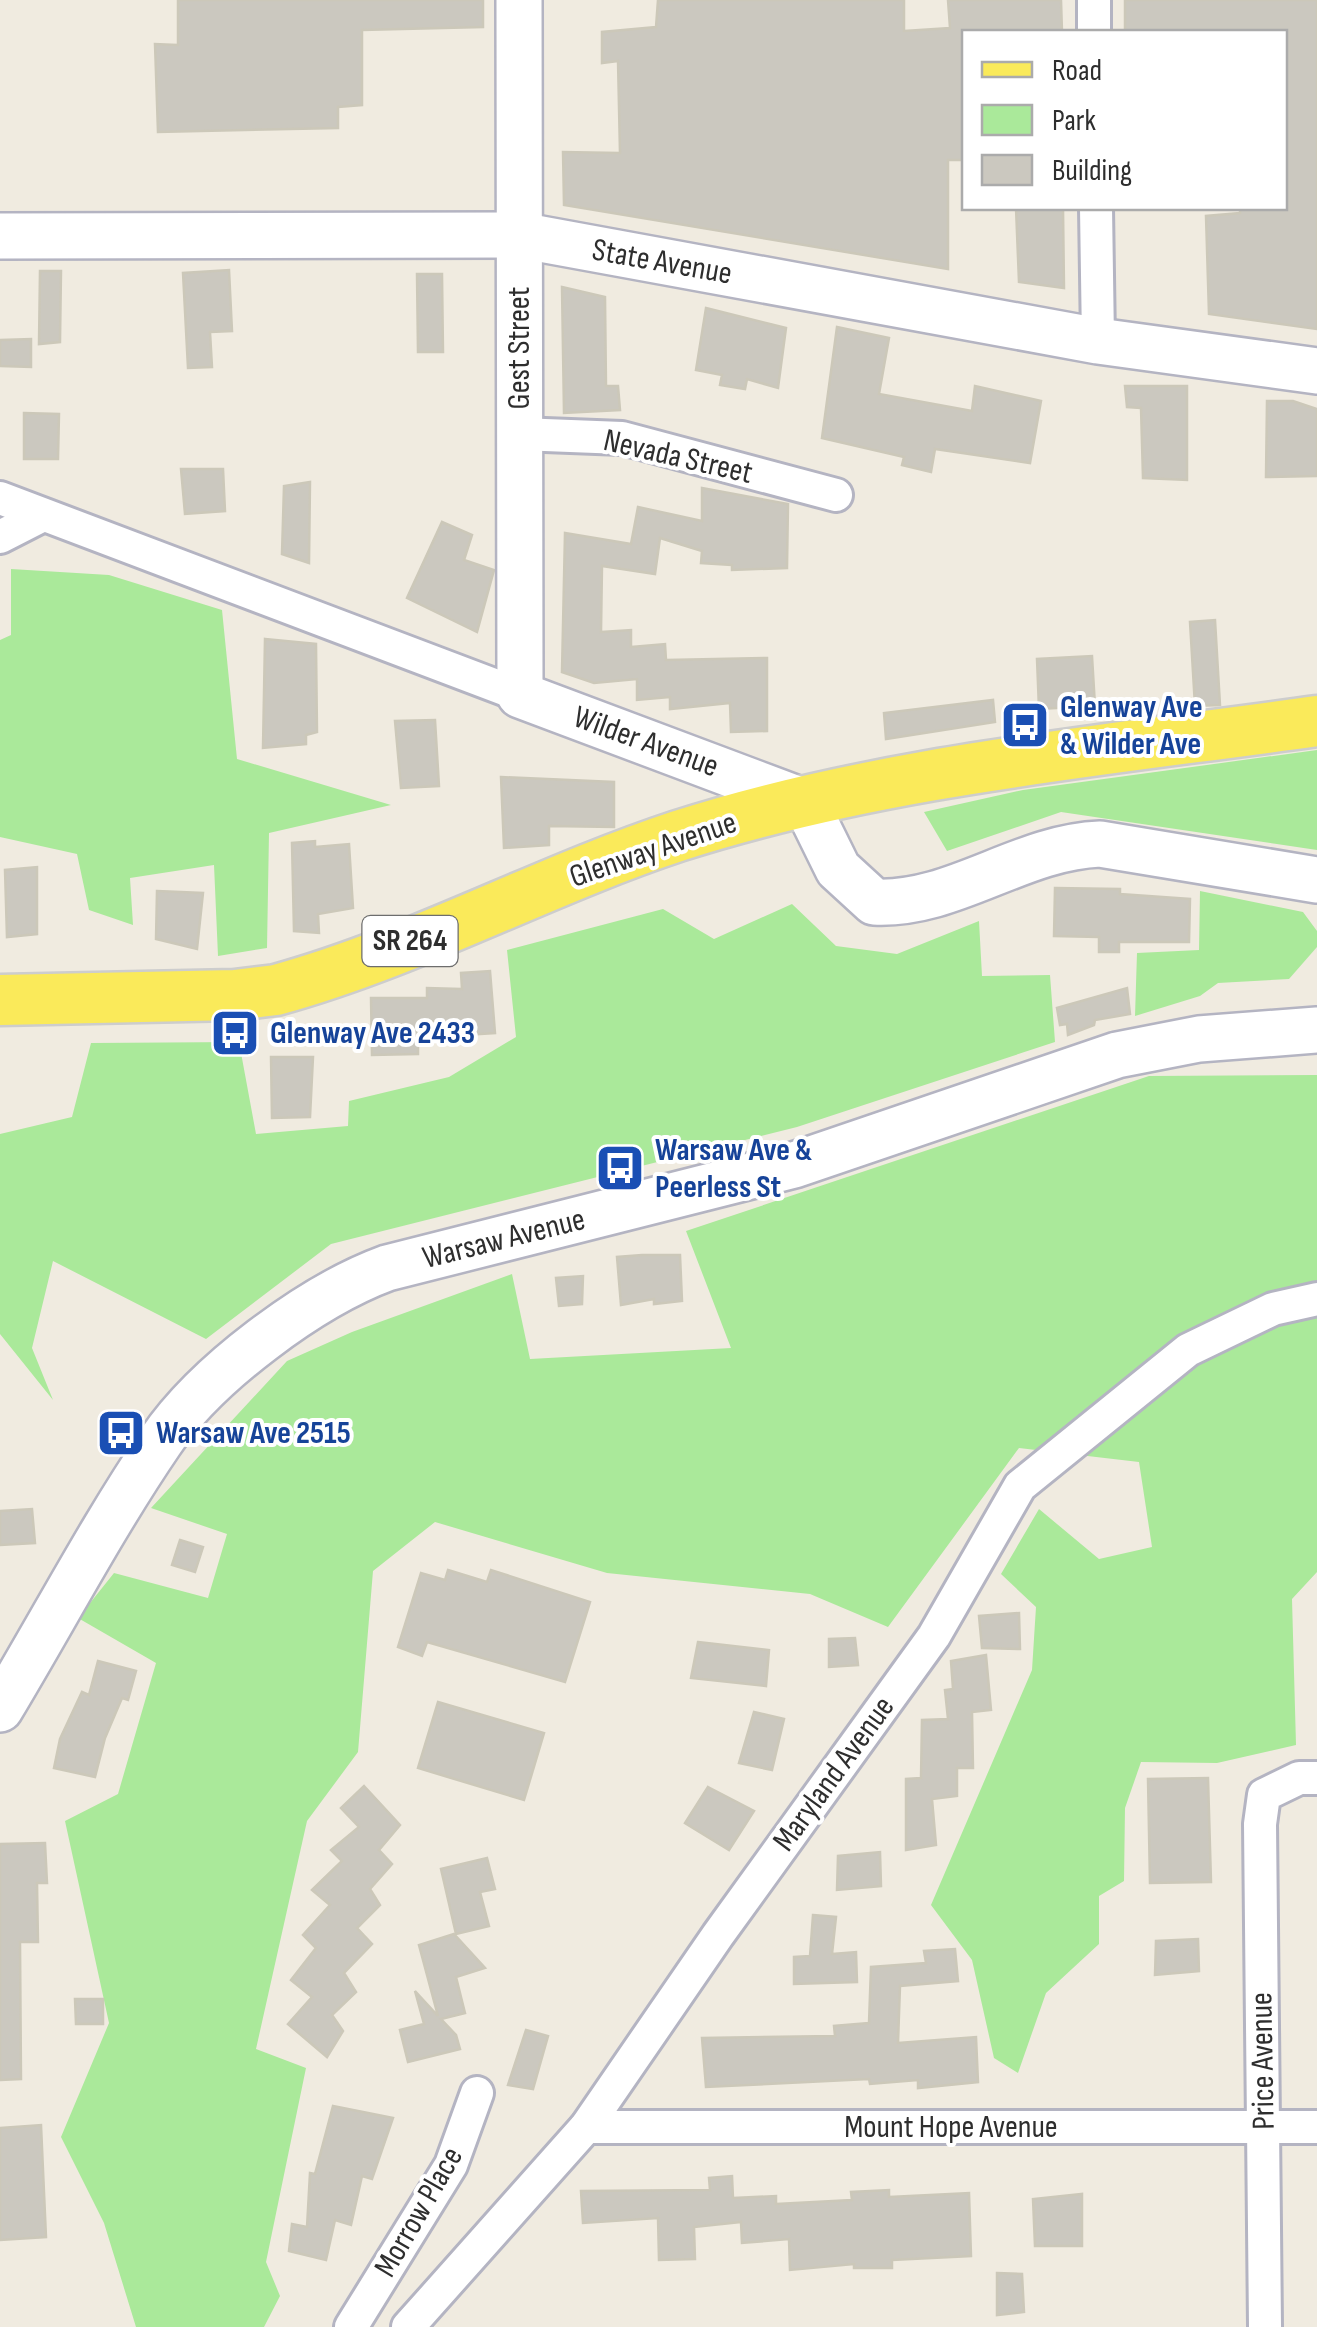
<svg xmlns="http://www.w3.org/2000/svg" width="1317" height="2327" viewBox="0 0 1317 2327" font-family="'Sofia Sans Condensed',sans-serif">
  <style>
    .green { fill: #aae99a }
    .building { fill: #cbc8bf; stroke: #ccc8b9; stroke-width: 2.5 }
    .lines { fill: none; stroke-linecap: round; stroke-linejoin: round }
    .street-casing { stroke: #b4b4c2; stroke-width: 38 }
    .secondary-casing { stroke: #b4b4c2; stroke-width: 50 }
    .primary-casing { stroke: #cdcdcd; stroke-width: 55 }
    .street { stroke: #fff; stroke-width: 32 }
    .secondary { stroke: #fff; stroke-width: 45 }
    .primary { stroke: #faea5a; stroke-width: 50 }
    .labels { text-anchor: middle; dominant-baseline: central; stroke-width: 8; stroke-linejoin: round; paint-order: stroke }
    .shield { fill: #fff; stroke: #6d6d6d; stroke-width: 2.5 }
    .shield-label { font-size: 30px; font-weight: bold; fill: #2e2e2e }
    .street-label { font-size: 32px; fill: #2e2e2e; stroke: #fff }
    .transit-label { font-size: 32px; font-weight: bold; fill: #164399; stroke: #fff; text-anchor: start }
  </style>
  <rect width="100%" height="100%" fill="#f0ebe0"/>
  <g class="green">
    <polygon points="11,569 109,575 222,610 237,759 391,805 269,833 267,948 218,956 214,865 130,878 133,925 89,910 77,854 0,837 0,640 11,635"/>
    <polygon points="1317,750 1317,850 1061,812 947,851 924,812 1023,790"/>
    <polygon points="1200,891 1303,912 1317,931 1317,947 1289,979 1218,983 1200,996 1135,1016 1137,953 1199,950"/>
    <polygon points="792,904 836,946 897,954 979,921 982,976 1050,975 1055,1042 797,1127 331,1244 206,1339 53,1261 32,1348 53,1400 0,1334 0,1134 72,1117 91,1043 239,1042 256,1134 348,1126 349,1101 449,1077 516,1037 507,950 663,909 714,939"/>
    <polygon points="1317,1075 1317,1572 1292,1599 1296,1745 1217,1763 1141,1762 1125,1808 1124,1881 1099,1896 1099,1944 1046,1993 1018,2073 994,2058 972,1960 931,1905 1032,1670 1036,1607 1001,1574 1039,1509 1099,1559 1152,1547 1139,1462 1019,1448 888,1627 810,1594 607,1573 435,1522 373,1571 358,1752 307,1821 256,2049 306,2068 266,2262 280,2296 264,2327 136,2327 104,2223 61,2137 109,2023 65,1821 118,1794 156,1663 78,1618 114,1573 208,1598 227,1534 151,1508 287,1361 352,1332 512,1274 530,1359 731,1348 686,1231 1149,1076"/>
  </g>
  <g class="building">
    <polygon points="178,0 483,0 483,27 362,30 362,105 338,107 338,128 158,132 155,44 178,45"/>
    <polygon points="658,0 904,0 904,31 950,28 948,0 1061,0 1062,32 964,32 964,160 948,160 948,269 564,205 563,152 620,153 618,61 602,63 602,32 656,27"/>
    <polygon points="1125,0 1317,0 1317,329 1209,314 1206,216 1240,213 1240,208 1284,208 1284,32 1125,32"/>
    <polygon points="1016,208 1063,208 1064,288 1019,282"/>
    <polygon points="229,270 232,331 210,332 212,367 188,368 183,273"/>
    <polygon points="40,271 61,271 60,342 39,344"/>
    <polygon points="417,274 442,274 443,352 418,352"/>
    <polygon points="562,287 605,297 606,386 618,386 620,410 564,413"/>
    <polygon points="706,308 786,328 778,388 747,379 745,389 720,385 722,375 696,370"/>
    <polygon points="837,327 889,338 879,394 972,411 975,386 1041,401 1030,463 935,449 931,472 902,465 904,457 822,438"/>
    <polygon points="31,339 31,367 0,366 0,340"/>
    <polygon points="1125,386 1187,386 1187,480 1143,478 1141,408 1127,407"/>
    <polygon points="1267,401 1293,401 1317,409 1317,476 1266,477"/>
    <polygon points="24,413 59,414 58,459 24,459"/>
    <polygon points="181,469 223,469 225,511 185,514"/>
    <polygon points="310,482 309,563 282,554 284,486"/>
    <polygon points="702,488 788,504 787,568 732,570 732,565 701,563 702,551 660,538 655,574 602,566 601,632 631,630 631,647 665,644 666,660 767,658 767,731 731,732 730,703 670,709 670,697 637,700 637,679 594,683 562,672 565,533 631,544 638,507 702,521"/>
    <polygon points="442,522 472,535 464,560 494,570 477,632 407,598"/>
    <polygon points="1215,620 1220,705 1195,706 1190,622"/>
    <polygon points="265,639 316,644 317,732 306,735 306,744 263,748"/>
    <polygon points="1092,656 1095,706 1039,709 1037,659"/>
    <polygon points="993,700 995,722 886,739 884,713"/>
    <polygon points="435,720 439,786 401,788 395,721"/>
    <polygon points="501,777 614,782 614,827 549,826 549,845 504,848"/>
    <polygon points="315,841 315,847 349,844 353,908 318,914 319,933 294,931 292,843"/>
    <polygon points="37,867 37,934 7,937 5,870"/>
    <polygon points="1055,888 1120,889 1120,894 1190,899 1189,942 1119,942 1119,952 1099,952 1099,937 1054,936"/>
    <polygon points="157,891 203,893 197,949 156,939"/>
    <polygon points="490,971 495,1033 466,1035 465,1022 418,1021 418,1054 372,1055 371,998 427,998 427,988 462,989 461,973"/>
    <polygon points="1127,988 1130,1014 1095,1020 1094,1025 1068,1035 1067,1024 1060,1025 1057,1008"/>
    <polygon points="271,1057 313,1057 310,1117 272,1118"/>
    <polygon points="642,1255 680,1255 682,1301 654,1304 654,1299 621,1305 617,1257"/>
    <polygon points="583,1276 582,1304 559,1306 556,1278"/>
    <polygon points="32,1509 35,1543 0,1545 0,1511"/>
    <polygon points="180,1540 203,1547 195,1572 172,1565"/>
    <polygon points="448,1570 487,1582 491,1570 590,1602 565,1682 427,1642 422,1656 398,1647 421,1573 445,1580"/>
    <polygon points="1019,1613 1020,1649 982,1648 979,1616"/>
    <polygon points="855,1638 858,1665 829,1667 829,1639"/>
    <polygon points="698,1642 769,1650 766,1686 691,1678"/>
    <polygon points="986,1655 991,1710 972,1712 973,1768 957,1768 957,1796 932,1799 936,1845 906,1850 906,1779 921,1778 922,1720 948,1719 945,1690 953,1689 951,1661"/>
    <polygon points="98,1661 136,1671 128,1700 122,1698 105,1738 95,1777 54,1768 60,1739 82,1692 89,1695"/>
    <polygon points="438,1702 544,1733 524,1800 418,1768"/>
    <polygon points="754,1712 784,1719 772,1770 739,1763"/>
    <polygon points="1208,1778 1211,1882 1150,1883 1148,1779"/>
    <polygon points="364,1786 400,1825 379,1850 392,1864 370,1889 380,1905 357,1928 372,1944 344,1973 356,1992 332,2015 343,2031 327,2057 288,2024 312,1997 291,1980 316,1948 303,1935 330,1905 312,1890 342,1861 331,1850 359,1827 341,1808"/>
    <polygon points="708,1787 754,1811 729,1850 685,1823"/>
    <polygon points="45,1843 47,1883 37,1883 38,1942 20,1942 21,2079 0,2080 0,1844"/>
    <polygon points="880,1852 881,1886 837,1890 838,1856"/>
    <polygon points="487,1858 495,1889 480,1892 489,1926 456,1934 441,1869"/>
    <polygon points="813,1915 836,1917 832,1954 856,1952 857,1982 794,1984 794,1957 810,1956"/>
    <polygon points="454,1934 485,1968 456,1977 465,2013 441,2019 456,2035 460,2049 408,2062 400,2030 424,2024 415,1991 438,2016 419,1945"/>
    <polygon points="1198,1939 1199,1971 1155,1975 1156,1941"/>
    <polygon points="955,1949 958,1981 900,1986 898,2043 976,2037 978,2082 918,2088 918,2080 870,2084 869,2079 706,2087 702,2038 835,2036 834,2026 869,2023 871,1967 926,1963 924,1951"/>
    <polygon points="75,1999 103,1999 103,2024 76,2024"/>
    <polygon points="526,2030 548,2036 533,2089 508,2085"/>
    <polygon points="333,2106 393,2118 372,2179 362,2176 351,2225 335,2220 326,2260 289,2251 292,2224 307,2227 310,2173 315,2174"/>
    <polygon points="41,2125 46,2237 0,2240 0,2128"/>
    <polygon points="732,2176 733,2198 776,2196 776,2204 852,2200 851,2192 889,2190 889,2197 969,2193 971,2256 892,2260 892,2268 854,2268 854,2264 790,2270 789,2239 742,2243 741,2222 694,2227 695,2259 659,2260 658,2218 583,2223 581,2191 710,2190 709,2178"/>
    <polygon points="1082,2194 1082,2246 1035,2246 1033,2199"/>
    <polygon points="997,2273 1022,2274 1024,2312 997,2315"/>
  </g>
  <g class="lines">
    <g class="street-casing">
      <g id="street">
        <polyline points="1094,0 1094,32"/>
        <polyline points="1096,208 1098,341"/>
        <polyline points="519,434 622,438 836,495"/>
        <polyline points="0,498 520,695"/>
        <polyline points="0,537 43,515"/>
        <polyline points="586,2127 1317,2127"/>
        <polyline points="351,2327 451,2165 477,2093"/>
        <polyline points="408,2327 586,2127 718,1935 934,1636 1020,1486 1188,1350 1273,1309 1317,1299"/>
        <polyline points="1265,2327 1260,1824 1264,1795 1299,1778 1317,1778"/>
      </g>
    </g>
    <g class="secondary-casing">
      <g id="secondary">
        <path d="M519 0 520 695 805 802 838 869 874 902C953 906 1020 847 1100 844L1317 880"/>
        <polyline points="0,236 519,235 1098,341 1317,371"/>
        <path d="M0 1709C53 1621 102 1527 160 1442 206 1374 311 1296 387 1268L794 1165 1117 1055 1199 1039 1317 1030"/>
      </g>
    </g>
    <g class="primary-casing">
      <path id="primary" d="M0 1000 235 995 276 990C414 952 542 881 678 836 884 770 1104 751 1317 721"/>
    </g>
    <use href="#street" class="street"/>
    <use href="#secondary" class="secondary"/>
    <use href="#primary" class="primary"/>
  </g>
  <defs>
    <g id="bus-square" transform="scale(2.5)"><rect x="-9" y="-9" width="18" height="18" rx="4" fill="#1a4fb4" stroke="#fff"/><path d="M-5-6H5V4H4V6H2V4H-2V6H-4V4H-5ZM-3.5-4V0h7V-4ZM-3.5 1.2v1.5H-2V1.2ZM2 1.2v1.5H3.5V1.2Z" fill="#fff"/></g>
  </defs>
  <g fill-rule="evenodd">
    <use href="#bus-square" x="1025" y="725"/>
    <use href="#bus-square" x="235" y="1033"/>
    <use href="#bus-square" x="620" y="1168"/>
    <use href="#bus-square" x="121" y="1433"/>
  </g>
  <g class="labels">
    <rect class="shield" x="362.5" y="916" width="95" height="50" rx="8"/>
    <g class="shield-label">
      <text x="410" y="941">SR 264</text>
    </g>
    <g class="street-label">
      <text transform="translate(662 262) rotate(10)">State Avenue</text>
      <text transform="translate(519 348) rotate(-90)">Gest Street</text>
      <text transform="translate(678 457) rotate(13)">Nevada Street</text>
      <text transform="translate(646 742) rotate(20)">Wilder Avenue</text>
      <text transform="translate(653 850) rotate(-19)">Glenway Avenue</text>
      <text transform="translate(504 1239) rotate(-14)">Warsaw Avenue</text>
      <text transform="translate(834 1774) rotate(-54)">Maryland Avenue</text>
      <text transform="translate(1263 2061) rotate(-91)">Price Avenue</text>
      <text x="951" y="2127">Mount Hope Avenue</text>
      <text transform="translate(419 2212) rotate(-60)">Morrow Place</text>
    </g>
    <g class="transit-label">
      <text x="1060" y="707">Glenway Ave<tspan x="1060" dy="37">&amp; Wilder Ave</tspan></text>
      <text x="270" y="1033">Glenway Ave 2433</text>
      <text x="655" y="1150">Warsaw Ave &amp;<tspan x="655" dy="37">Peerless St</tspan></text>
      <text x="156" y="1433">Warsaw Ave 2515</text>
    </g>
  </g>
  <rect x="962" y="30" width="325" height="180" fill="#ffffff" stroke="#ababab" stroke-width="2.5"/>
  <rect x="982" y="62" width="50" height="15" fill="#faea5a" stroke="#ababab" stroke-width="2.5"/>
  <text x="1052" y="80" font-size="30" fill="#2e2e2e">Road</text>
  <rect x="982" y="105" width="50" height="30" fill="#aae99a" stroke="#ababab" stroke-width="2.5"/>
  <text x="1052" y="130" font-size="30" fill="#2e2e2e">Park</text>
  <rect x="982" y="155" width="50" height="30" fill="#cbc8bf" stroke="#ababab" stroke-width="2.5"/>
  <text x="1052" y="180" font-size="30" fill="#2e2e2e">Building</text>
</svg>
